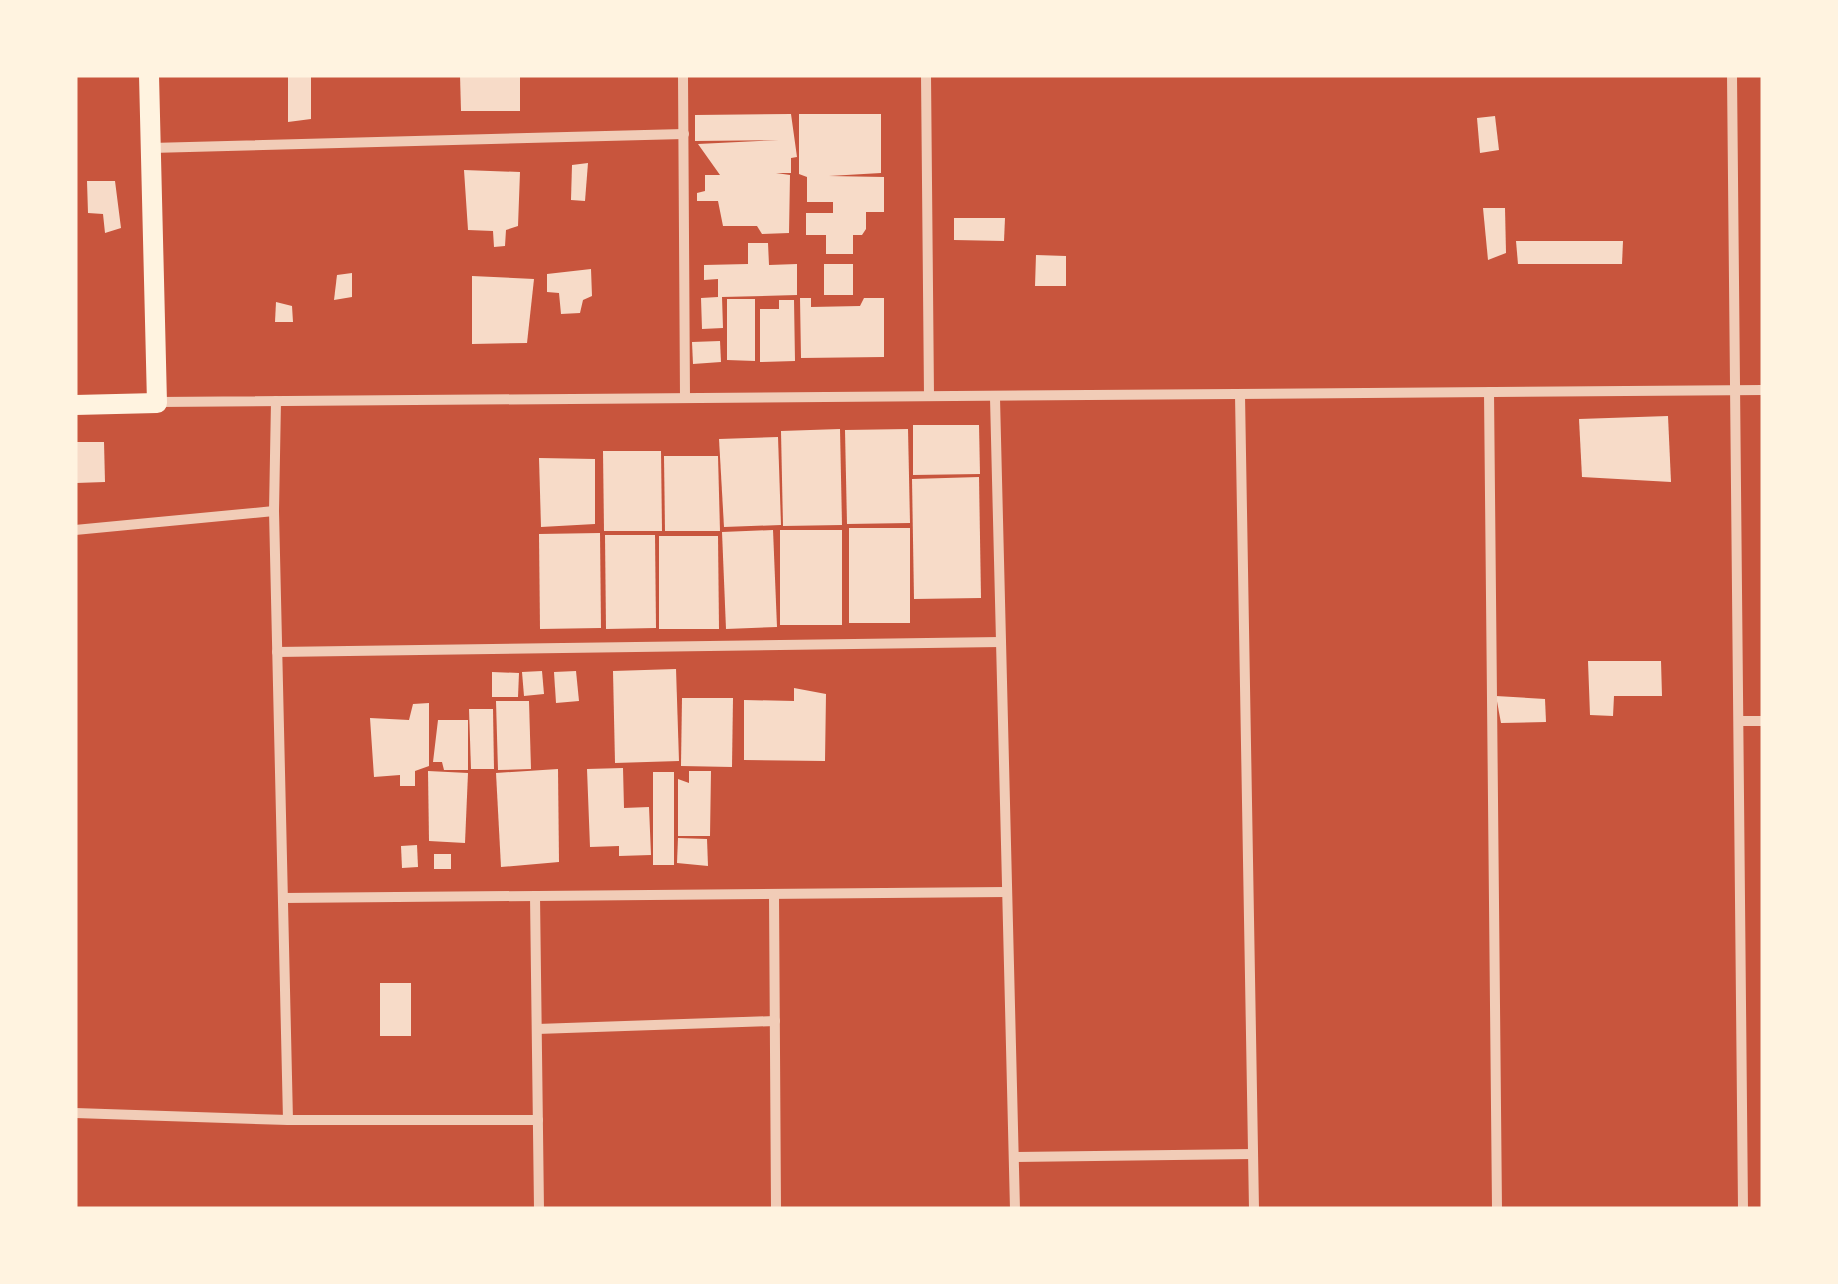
<svg xmlns="http://www.w3.org/2000/svg" width="1838" height="1284" viewBox="0 0 1838 1284" font-family="Helvetica,sans-serif">
  <style>
    .building { fill: #f7dbc8 }
    .lines { fill: none; stroke-linecap: round; stroke-linejoin: round }
    .minor { stroke: #f1ccb7; stroke-width: 10 }
    .secondary { stroke: #fff3e0; stroke-width: 20 }
  </style>
  <rect width="100%" height="100%" fill="#c8553d"/>
  <g class="building">
    <polygon points="288,75 311,75 311,119 288,122"/>
    <polygon points="460,75 520,76 520,111 461,111"/>
    <polygon points="791,114 797,157 791,158 791,173 776,173 790,175 789,233 762,234 757,226 723,226 718,201 697,201 697,193 705,191 705,175 720,175 698,144 779,140 695,141 695,115"/>
    <polygon points="799,114 881,114 881,173 829,176 884,177 884,212 866,212 866,229 862,235 853,235 853,254 826,254 826,235 806,235 806,213 833,213 833,202 807,202 807,177 799,174"/>
    <polygon points="1495,116 1499,150 1480,153 1477,118"/>
    <polygon points="588,163 585,201 571,200 572,165"/>
    <polygon points="464,170 520,172 518,226 506,230 505,246 494,247 493,231 468,230"/>
    <polygon points="87,181 115,181 121,228 105,233 103,214 88,213"/>
    <polygon points="1483,208 1505,208 1506,253 1488,260"/>
    <polygon points="954,218 1005,218 1004,241 954,240"/>
    <polygon points="1516,241 1623,241 1622,264 1518,264"/>
    <polygon points="748,243 768,243 769,265 797,264 797,295 722,297 723,328 702,329 701,298 718,297 718,279 704,280 704,265 748,264"/>
    <polygon points="1036,255 1066,256 1066,286 1035,286"/>
    <rect x="824" y="264" width="29" height="31"/>
    <polygon points="591,269 592,296 583,300 580,313 561,314 559,293 547,292 547,274"/>
    <polygon points="352,273 352,297 334,300 337,275"/>
    <polygon points="472,276 534,279 527,343 472,344"/>
    <polygon points="800,298 811,298 811,307 860,306 864,298 884,298 884,357 801,358"/>
    <polygon points="727,299 755,299 755,361 727,360"/>
    <polygon points="779,300 794,300 795,361 760,362 760,309 779,309"/>
    <polygon points="276,302 292,306 293,322 275,322"/>
    <polygon points="720,341 721,362 693,364 692,342"/>
    <polygon points="1668,416 1671,482 1582,477 1579,419"/>
    <polygon points="913,425 979,425 980,474 913,475"/>
    <polygon points="840,429 842,525 783,526 781,431"/>
    <polygon points="908,429 910,523 847,524 845,430"/>
    <polygon points="778,437 781,525 724,527 719,439"/>
    <polygon points="75,442 104,442 105,482 76,483"/>
    <polygon points="603,451 661,451 662,531 604,531"/>
    <polygon points="664,456 718,456 720,531 665,531"/>
    <polygon points="539,458 595,459 595,524 541,527"/>
    <polygon points="979,477 981,598 914,599 912,479"/>
    <rect x="849" y="528" width="61" height="95"/>
    <polygon points="773,530 777,627 726,629 722,532"/>
    <rect x="780" y="530" width="62" height="95"/>
    <polygon points="600,533 601,628 540,629 539,534"/>
    <polygon points="605,535 655,535 656,628 606,629"/>
    <polygon points="659,536 718,536 719,629 659,629"/>
    <polygon points="1588,661 1661,661 1662,696 1614,696 1613,716 1590,715"/>
    <polygon points="676,669 679,761 615,763 613,671"/>
    <polygon points="542,671 544,694 524,696 522,672"/>
    <polygon points="576,671 579,701 556,703 554,672"/>
    <polygon points="492,672 519,673 518,697 492,697"/>
    <polygon points="794,688 826,694 825,761 744,760 744,700 794,701"/>
    <polygon points="1496,696 1545,699 1546,722 1501,723"/>
    <polygon points="682,698 733,698 732,767 681,766"/>
    <polygon points="496,701 529,701 531,769 498,770"/>
    <polygon points="429,703 429,766 415,771 415,786 400,786 400,775 374,777 370,718 409,720 413,704"/>
    <polygon points="469,709 493,709 494,769 471,769"/>
    <polygon points="438,720 468,720 468,770 444,770 442,762 433,762"/>
    <polygon points="623,768 624,808 649,807 651,855 619,856 619,846 590,847 587,769"/>
    <polygon points="558,769 559,862 501,867 496,773"/>
    <polygon points="428,771 468,773 465,843 429,841"/>
    <polygon points="689,771 711,771 710,836 678,836 678,779 689,783"/>
    <rect x="653" y="772" width="21" height="93"/>
    <polygon points="678,838 707,839 708,866 677,863"/>
    <polygon points="417,845 418,867 402,868 401,846"/>
    <rect x="434" y="854" width="17" height="15"/>
    <rect x="380" y="983" width="31" height="53"/>
  </g>
  <g class="lines">
    <g class="minor">
      <polyline points="683,75 685,396"/>
      <polyline points="926,75 929,395"/>
      <polyline points="1732,75 1743,1209"/>
      <polyline points="151,148 684,134"/>
      <polyline points="1489,392 1497,1209"/>
      <polyline points="1240,395 1254,1209"/>
      <polyline points="995,398 1015,1209"/>
      <polyline points="276,401 274,511 288,1120"/>
      <polyline points="158,402 1763,390"/>
      <polyline points="75,530 274,511"/>
      <polyline points="277,652 1001,642"/>
      <polyline points="1739,721 1763,721"/>
      <polyline points="774,894 776,1209"/>
      <polyline points="535,896 539,1209"/>
      <polyline points="283,898 1007,892"/>
      <polyline points="537,1029 775,1021"/>
      <polyline points="75,1113 288,1120 538,1120"/>
      <polyline points="1014,1157 1253,1154"/>
    </g>
    <polyline class="secondary" points="75,405 157,403 149,75"/>
  </g>
  <rect width="1838" height="1284" fill="none" stroke="#fff3e0" stroke-width="155"/>
</svg>
